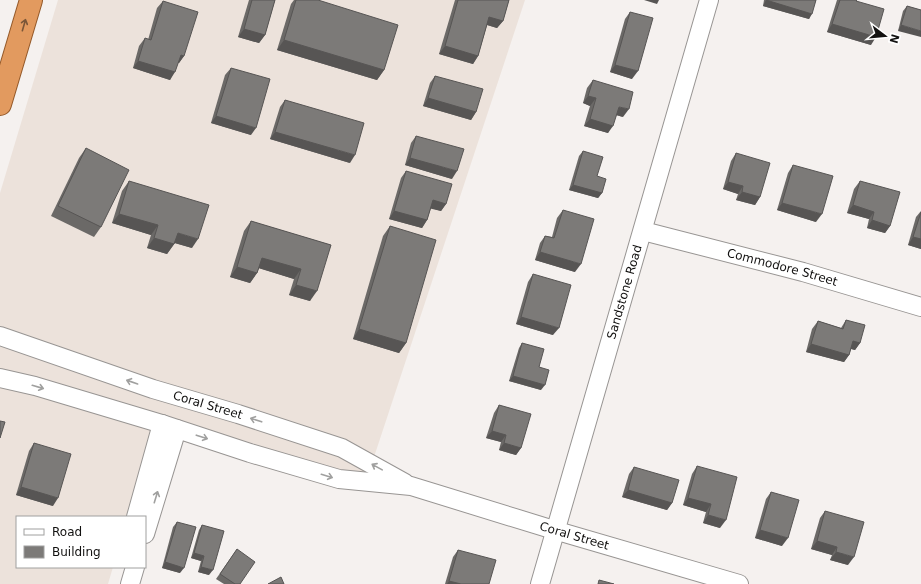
<svg xmlns="http://www.w3.org/2000/svg" width="921" height="584" viewBox="0 0 921 584" font-family="'DejaVu Sans',sans-serif">
  <style>
    .built { fill: #ece2db }
    .lines { fill: none; stroke-linecap: round; stroke-linejoin: round }
    .minor-casing { stroke: #989593; stroke-width: 20 }
    .trunk-casing { stroke: #945929; stroke-width: 24 }
    .minor { stroke: #fff; stroke-width: 18 }
    .trunk { stroke: #e29a5f; stroke-width: 22 }
    .wall { fill: #6b6967 }
    .shaded-wall { fill: #575554 }
    .building { fill: #7c7a78; stroke: #575554 }
    .oneway { stroke: #7a5638 }
    .oneway2 { stroke: #a0a09f }
    .labels { text-anchor: middle; dominant-baseline: central; stroke-width: 4; stroke-linejoin: round; paint-order: stroke }
    .street-label { font-size: 12px; fill: #121110; stroke: #fff }
  </style>
  <rect width="100%" height="100%" fill="#f5f1ef"/>
  <g class="built">
    <polygon points="58,0 525,0 374,457 0,328 0,193"/>
    <polygon points="0,344 49,363 338,455 369,472 368,475 340,472 0,370"/>
    <polygon points="0,386 34,394 152,429 127,517 17,517 17,567 113,567 108,584 0,584"/>
  </g>
  <g class="lines">
    <g class="minor-casing">
      <g id="minor">
        <path id="s1" d="M643 231 803 272 921 307"/>
        <path id="s2" d="M0 336 153 389 238 414 342 448 405 483"/>
        <path id="s3" d="M0 378 35 386 162 424 250 453 339 479 411 486 554 530 739 584"/>
        <polyline points="136,517 162,424"/>
        <polyline points="145,534 177,429"/>
        <polyline points="130,584 135,567"/>
        <path id="s4" d="M540 584 709 0"/>
      </g>
    </g>
    <g class="trunk-casing">
      <polyline id="trunk" points="0,104 31,0"/>
    </g>
    <use href="#minor" class="minor"/>
    <use href="#trunk" class="trunk"/>
  </g>
  <g class="wall">
    <polygon points="249,0 275,0 265,35 259,43 238,37"/>
    <polygon points="294,0 318,0 384,70 377,80 277,50 291,4"/>
    <polygon points="455,0 509,0 503,21 497,28 487,25 478,56 473,64 439,54"/>
    <polygon points="764,0 816,0 809,19 763,6"/>
    <polygon points="837,0 857,0 856,1 871,45 827,32"/>
    <polygon points="163,1 184,56 179,63 178,63 170,80 133,68 139,46 145,38 148,40 157,8"/>
    <polygon points="907,6 921,10 898,31 903,11"/>
    <polygon points="630,12 632,79 610,72 625,19"/>
    <polygon points="231,68 251,135 211,123 225,75"/>
    <polygon points="435,76 476,112 471,120 423,106 430,83"/>
    <polygon points="593,80 623,117 616,115 608,133 584,126 590,106 583,103 587,88"/>
    <polygon points="285,100 350,163 270,139 280,107"/>
    <polygon points="416,136 452,179 405,165 411,143"/>
    <polygon points="86,148 101,227 94,237 51,216 79,158"/>
    <polygon points="583,151 597,176 602,193 598,198 569,190 579,156"/>
    <polygon points="736,153 760,197 755,205 736,200 738,194 723,189 731,161"/>
    <polygon points="793,165 816,222 777,210 788,173"/>
    <polygon points="406,171 446,204 441,211 431,208 427,220 422,228 389,219 401,178"/>
    <polygon points="129,181 192,248 175,243 167,254 147,248 151,235 112,223 122,191"/>
    <polygon points="860,181 890,226 885,233 867,228 869,219 847,213 854,189"/>
    <polygon points="563,210 575,272 535,260 540,243 545,236 552,237 557,218"/>
    <polygon points="921,211 921,249 908,245 916,217"/>
    <polygon points="251,221 331,245 310,301 289,295 294,279 259,268 257,273 250,283 230,277 244,231"/>
    <polygon points="390,226 406,343 399,353 353,339 383,236"/>
    <polygon points="533,274 553,335 516,324 528,282"/>
    <polygon points="846,320 860,343 855,350 851,349 849,355 844,362 806,352 812,329 818,321 841,328"/>
    <polygon points="522,343 539,367 541,390 509,381 519,348"/>
    <polygon points="499,405 521,448 516,455 499,450 501,442 486,438 494,413"/>
    <polygon points="34,443 53,506 16,495 29,451"/>
    <polygon points="697,466 720,528 703,523 706,512 683,505 692,474"/>
    <polygon points="634,467 672,503 667,510 622,497 629,474"/>
    <polygon points="771,492 782,546 755,538 766,499"/>
    <polygon points="825,511 848,565 830,560 832,555 811,549 820,518"/>
    <polygon points="177,522 180,573 162,568 173,527"/>
    <polygon points="202,525 209,575 198,572 201,561 191,558 199,530"/>
    <polygon points="237,549 240,584 224,584 216,579"/>
    <polygon points="458,550 489,584 445,584 453,557"/>
  </g>
  <g class="shaded-wall">
    <polygon points="644,0 659,0 657,4"/>
    <polygon points="766,0 812,14 809,19 763,6"/>
    <polygon points="489,17 503,21 497,28 484,24"/>
    <polygon points="832,24 876,37 871,45 827,32"/>
    <polygon points="901,25 921,31 921,37 898,31"/>
    <polygon points="244,29 265,35 259,43 238,37"/>
    <polygon points="284,40 384,70 377,80 277,50"/>
    <polygon points="445,46 478,56 473,64 439,54"/>
    <polygon points="181,55 184,56 179,63 175,62"/>
    <polygon points="138,61 175,72 170,80 133,68"/>
    <polygon points="615,65 638,71 632,79 610,72"/>
    <polygon points="588,96 596,98 590,106 583,103"/>
    <polygon points="428,98 476,112 471,120 423,106"/>
    <polygon points="619,107 629,109 623,117 613,114"/>
    <polygon points="216,116 256,128 251,135 211,123"/>
    <polygon points="590,119 613,126 608,133 584,126"/>
    <polygon points="275,132 355,155 350,163 270,139"/>
    <polygon points="410,158 457,171 452,179 405,165"/>
    <polygon points="728,182 743,186 738,194 723,189"/>
    <polygon points="573,185 602,193 598,198 569,190"/>
    <polygon points="742,192 760,197 755,205 736,200"/>
    <polygon points="433,200 446,204 441,211 428,208"/>
    <polygon points="782,203 822,214 816,222 777,210"/>
    <polygon points="853,205 874,212 869,219 847,213"/>
    <polygon points="394,211 427,220 422,228 389,219"/>
    <polygon points="119,214 158,225 151,235 112,223"/>
    <polygon points="872,220 890,226 885,233 867,228"/>
    <polygon points="178,233 198,239 192,248 171,242"/>
    <polygon points="913,237 921,239 921,249 908,245"/>
    <polygon points="154,238 174,244 167,254 147,248"/>
    <polygon points="540,252 581,264 575,272 535,260"/>
    <polygon points="262,258 301,269 294,279 255,267"/>
    <polygon points="237,267 257,273 250,283 230,277"/>
    <polygon points="296,285 317,291 310,301 289,295"/>
    <polygon points="521,317 559,328 553,335 516,324"/>
    <polygon points="359,329 406,343 399,353 353,339"/>
    <polygon points="853,341 860,343 855,350 848,348"/>
    <polygon points="811,344 849,355 844,362 806,352"/>
    <polygon points="513,376 545,385 541,390 509,381"/>
    <polygon points="492,431 506,435 501,442 486,438"/>
    <polygon points="504,443 521,448 516,455 499,450"/>
    <polygon points="21,487 58,498 53,506 16,495"/>
    <polygon points="628,490 672,503 667,510 622,497"/>
    <polygon points="688,498 711,504 706,512 683,505"/>
    <polygon points="708,515 726,520 720,528 703,523"/>
    <polygon points="760,530 788,538 782,546 755,538"/>
    <polygon points="817,541 837,547 832,555 811,549"/>
    <polygon points="836,552 854,557 848,565 830,560"/>
    <polygon points="194,553 204,556 201,561 191,558"/>
    <polygon points="165,562 184,568 180,573 162,568"/>
    <polygon points="201,567 213,570 209,575 198,572"/>
    <polygon points="449,581 461,584 447,584"/>
  </g>
  <g class="building">
    <polygon points="252,0 275,0 265,35 244,29"/>
    <polygon points="296,0 318,0 398,25 384,70 284,40"/>
    <polygon points="458,0 509,0 503,21 489,17 478,56 445,46"/>
    <polygon points="766,0 816,0 812,14"/>
    <polygon points="840,0 857,0 856,1 884,9 876,37 832,24"/>
    <polygon points="163,1 198,12 184,56 181,55 175,72 138,61 145,38 151,40"/>
    <polygon points="907,6 921,10 921,31 901,25"/>
    <polygon points="630,12 653,18 638,71 615,65"/>
    <polygon points="231,68 270,79 256,128 216,116"/>
    <polygon points="435,76 483,89 476,112 428,98"/>
    <polygon points="593,80 633,92 629,109 619,107 613,126 590,119 596,98 588,96"/>
    <polygon points="285,100 364,123 355,155 275,132"/>
    <polygon points="416,136 464,149 457,171 410,158"/>
    <polygon points="86,148 129,170 101,227 58,206"/>
    <polygon points="583,151 603,157 597,176 606,179 602,193 573,185"/>
    <polygon points="736,153 770,163 760,197 742,192 743,186 728,182"/>
    <polygon points="793,165 833,176 822,214 782,203"/>
    <polygon points="406,171 452,184 446,204 433,200 427,220 394,211"/>
    <polygon points="129,181 209,205 198,239 178,233 174,244 154,238 158,225 119,214"/>
    <polygon points="860,181 900,192 890,226 872,220 874,212 853,205"/>
    <polygon points="563,210 594,219 581,264 540,252 545,236 554,238"/>
    <polygon points="921,212 921,239 913,237"/>
    <polygon points="251,221 331,245 317,291 296,285 301,269 262,258 257,273 237,267"/>
    <polygon points="390,226 436,240 406,343 359,329"/>
    <polygon points="533,274 571,285 559,328 521,317"/>
    <polygon points="846,320 865,325 860,343 853,341 849,355 811,344 818,321 843,329"/>
    <polygon points="522,343 544,349 539,367 549,370 545,385 513,376"/>
    <polygon points="499,405 531,414 521,448 504,443 506,435 492,431"/>
    <polygon points="0,421 5,422 0,438"/>
    <polygon points="34,443 71,454 58,498 21,487"/>
    <polygon points="697,466 737,477 726,520 708,515 711,504 688,498"/>
    <polygon points="634,467 679,480 672,503 628,490"/>
    <polygon points="771,492 799,500 788,538 760,530"/>
    <polygon points="825,511 864,522 854,557 836,552 837,547 817,541"/>
    <polygon points="177,522 196,527 184,568 165,562"/>
    <polygon points="202,525 224,531 213,570 201,567 204,556 194,553"/>
    <polygon points="237,549 255,562 240,584 235,584 220,574"/>
    <polygon points="458,550 496,560 489,584 461,584 449,581"/>
    <polygon points="281,577 284,584 268,584"/>
    <polygon points="599,580 614,584 598,584"/>
  </g>
  <defs><path id="oneway-shaft" d="M-6 0H5M1.5-3L5.5 0L1.5 3" fill="none" stroke-width="1.6" stroke-linecap="round" stroke-linejoin="round"/></defs>
  <use class="oneway" href="#oneway-shaft" transform="translate(24 25) rotate(-74)"/>
  <g class="oneway2">
    <use href="#oneway-shaft" transform="translate(132 382) rotate(-161)"/>
    <use href="#oneway-shaft" transform="translate(38 387) rotate(16)"/>
    <use href="#oneway-shaft" transform="translate(256 420) rotate(-162)"/>
    <use href="#oneway-shaft" transform="translate(202 437) rotate(18)"/>
    <use href="#oneway-shaft" transform="translate(377 467) rotate(-151)"/>
    <use href="#oneway-shaft" transform="translate(327 476) rotate(17)"/>
    <use href="#oneway-shaft" transform="translate(156 497) rotate(-73)"/>
  </g>
  <g class="labels">
    <g class="street-label">
      <text stroke="none"><textPath href="#s1" startOffset="144">Commodore Street</textPath></text>
      <text stroke="none"><textPath href="#s4" startOffset="304">Sandstone Road</textPath></text>
      <text stroke="none"><textPath href="#s2" startOffset="219">Coral Street</textPath></text>
      <text stroke="none"><textPath href="#s3" startOffset="597">Coral Street</textPath></text>
    </g>
  </g>
  <rect x="16" y="516" width="130" height="52" fill="#ffffff" stroke="#a0a09f"/>
  <rect x="24" y="529" width="20" height="6" fill="#ffffff" stroke="#a0a09f"/>
  <text x="52" y="536" font-size="12" fill="#121110">Road</text>
  <rect x="24" y="546" width="20" height="12" fill="#7c7a78" stroke="#a0a09f"/>
  <text x="52" y="556" font-size="12" fill="#121110">Building</text>
  <g transform="translate(885 36) rotate(106)" stroke="#ffffff" stroke-width="3" paint-order="stroke">
  <path d="M0-3L7 15L0 10L-7 15Z" fill="#121110"/>
  <text y="-6" font-size="11" font-weight="bold" text-anchor="middle" fill="#121110">N</text>
  </g>
</svg>
